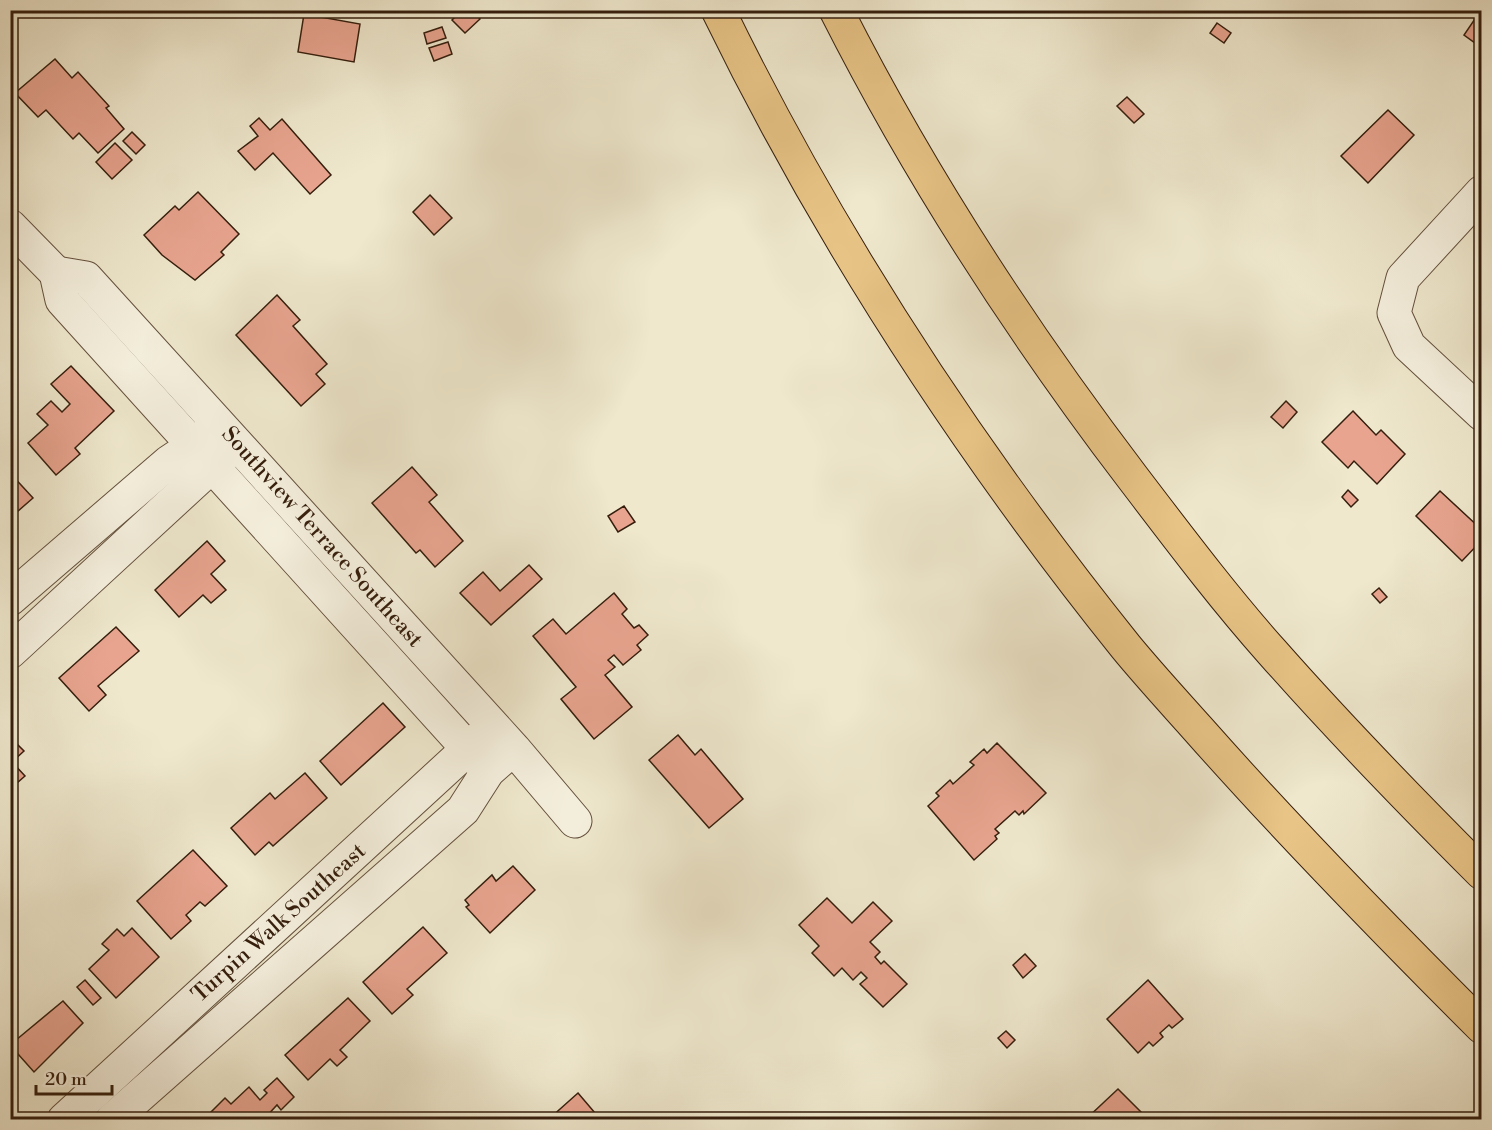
<svg xmlns="http://www.w3.org/2000/svg" width="1492" height="1130" viewBox="0 0 1492 1130" font-family="'Libre Bodoni',serif">
  <style>
    .building { fill: #e8a48f; stroke: #351e0d; stroke-width: 1.5 }
    .lines { fill: none; stroke-linecap: round; stroke-linejoin: round }
    .minor-casing { stroke: #64503d; stroke-width: 35 }
    .highway-casing { stroke: #351e0d; stroke-width: 35 }
    .minor { stroke: #f5f0de; stroke-width: 33 }
    .highway { stroke: #e8c486; stroke-width: 33 }
    .labels { text-anchor: middle; dominant-baseline: central; stroke-width: 5; stroke-linejoin: round; paint-order: stroke }
    .street-label { font-size: 22px; fill: #351e0d; stroke: #f5f0de }
  </style>
  <rect width="100%" height="100%" fill="#efe8cd"/>
  <filter id="stains"><feTurbulence type="fractalNoise" baseFrequency=".00333" numOctaves="4"/><feColorMatrix values="0 0 0 0 .2 0 0 0 0 .09 0 0 0 0 .02 0 0 0 .5 -.17"/></filter>
  <radialGradient id="worn" r=".72"><stop offset=".6" stop-color="#630" stop-opacity="0"/><stop offset="1" stop-color="#630" stop-opacity=".3"/></radialGradient>
  <g class="building">
    <polygon points="462,10 473,10 480,19 465,33 452,20"/>
    <polygon points="1481,10 1482,10 1482,48 1464,35"/>
    <polygon points="304,14 360,24 354,62 298,52"/>
    <polygon points="1217,23 1231,33 1224,43 1210,33"/>
    <polygon points="442,27 446,38 427,44 424,33"/>
    <polygon points="448,42 452,54 434,61 429,48"/>
    <polygon points="55,59 72,78 78,72 109,106 106,108 124,129 98,153 79,133 73,139 46,110 38,117 15,93"/>
    <polygon points="1127,97 1144,114 1134,123 1117,106"/>
    <polygon points="1388,110 1414,135 1368,183 1341,156"/>
    <polygon points="259,118 270,130 282,119 331,175 310,194 273,153 255,170 238,151 258,136 250,126"/>
    <polygon points="132,132 145,145 136,154 123,141"/>
    <polygon points="115,143 132,160 112,179 96,162"/>
    <polygon points="198,192 239,234 221,252 224,255 195,280 162,255 144,235 175,206 179,210"/>
    <polygon points="430,195 452,218 434,235 413,212"/>
    <polygon points="277,295 300,320 293,326 327,364 316,374 325,384 301,406 236,335"/>
    <polygon points="71,366 114,411 75,448 80,454 56,475 28,443 48,425 37,414 51,401 62,412 70,404 51,384"/>
    <polygon points="1286,401 1297,412 1283,428 1271,417"/>
    <polygon points="1353,411 1376,435 1381,430 1405,454 1377,484 1354,461 1348,468 1322,442"/>
    <polygon points="412,467 437,495 429,502 463,541 435,567 420,550 416,553 372,503"/>
    <polygon points="10,473 33,498 10,518"/>
    <polygon points="1348,490 1358,500 1351,507 1342,497"/>
    <polygon points="1440,491 1482,530 1482,540 1462,561 1416,516"/>
    <polygon points="624,506 635,522 618,532 608,516"/>
    <polygon points="207,541 225,561 211,574 226,590 211,603 203,595 179,617 155,590"/>
    <polygon points="529,565 542,579 491,625 460,593 483,572 500,591"/>
    <polygon points="1379,588 1387,597 1380,603 1372,594"/>
    <polygon points="614,593 627,609 622,614 634,628 639,625 648,635 637,645 641,650 623,665 614,655 608,660 615,667 605,675 632,707 594,739 561,699 576,687 533,636 553,619 566,634"/>
    <polygon points="116,627 139,651 98,686 106,695 89,711 59,678"/>
    <polygon points="383,703 405,727 341,785 320,761"/>
    <polygon points="678,735 695,755 701,749 743,799 709,828 649,760"/>
    <polygon points="10,737 24,751 12,762 25,776 10,789"/>
    <polygon points="997,743 1046,793 1024,814 1023,811 1019,815 1015,811 995,829 999,833 995,836 997,839 974,860 928,806 939,796 936,793 950,780 953,784 974,765 970,762 984,749 987,753"/>
    <polygon points="305,773 327,798 273,846 269,842 255,855 231,828 270,793 275,799"/>
    <polygon points="193,850 227,886 205,906 200,902 186,915 191,921 171,939 137,901"/>
    <polygon points="513,866 535,890 490,933 466,907 469,905 465,900 492,875 496,881"/>
    <polygon points="827,898 852,923 873,902 892,921 870,942 880,952 875,957 881,964 884,961 907,984 883,1007 860,984 867,978 861,972 853,980 842,968 834,976 812,953 819,946 799,925"/>
    <polygon points="423,927 447,953 407,989 413,995 392,1014 363,982"/>
    <polygon points="132,928 159,957 116,998 89,969 109,950 102,944 117,929 124,936"/>
    <polygon points="1025,954 1036,966 1023,978 1013,965"/>
    <polygon points="85,980 101,998 93,1005 77,987"/>
    <polygon points="1148,980 1183,1019 1172,1028 1169,1025 1160,1033 1163,1037 1153,1046 1149,1042 1138,1053 1107,1019"/>
    <polygon points="348,998 370,1021 340,1050 347,1057 337,1066 330,1059 308,1080 285,1055"/>
    <polygon points="63,1001 83,1023 34,1072 10,1045"/>
    <polygon points="1006,1031 1015,1040 1007,1048 998,1038"/>
    <polygon points="277,1078 294,1097 281,1110 277,1105 263,1120 203,1120 225,1098 231,1104 249,1087 260,1100 267,1093 264,1090"/>
    <polygon points="1118,1089 1149,1120 1085,1120"/>
    <polygon points="578,1093 601,1120 552,1120 550,1118"/>
  </g>
  <g class="lines">
    <g class="minor-casing">
      <g id="minor">
        <polyline points="1482,192 1403,278 1394,313 1409,346 1482,414"/>
        <polyline points="10,226 56,273 62,300 488,771"/>
        <polyline points="56,273 86,278 514,749 575,821"/>
        <polyline points="10,599 169,462 193,446 210,431"/>
        <polyline points="10,652 227,452"/>
        <polyline points="64,1120 483,735"/>
        <polyline points="112,1120 463,810 488,771 504,757"/>
      </g>
    </g>
    <g class="highway-casing">
      <g id="highway">
        <path d="M718 10C829 238 968 450 1126 647 1149 675 1174 702 1198 729 1289 832 1385 930 1482 1027"/>
        <path d="M836 10C920 176 1021 331 1133 478 1178 537 1223 597 1272 652 1339 728 1410 801 1482 873"/>
      </g>
    </g>
    <use href="#minor" class="minor"/>
    <use href="#highway" class="highway"/>
  </g>
  <g class="labels">
    <g class="street-label">
      <text transform="translate(322 537) rotate(48)">Southview Terrace Southeast</text>
      <text transform="translate(279 923) rotate(-42)">Turpin Walk Southeast</text>
    </g>
  </g>
  <rect width="1492" height="1130" fill="none" stroke="#efe8cd" stroke-width="36"/>
  <rect x="12" y="12" width="1468" height="1106" fill="none" stroke="#351e0d" stroke-width="3"/>
  <rect x="18" y="18" width="1456" height="1094" fill="none" stroke="#351e0d" stroke-width="1.5"/>
  <path d="M36 1085v9h76v-9" fill="none" stroke="#351e0d" stroke-width="3"/>
  <text x="45" y="1085" font-size="18" fill="#351e0d" stroke="#f5f0de" stroke-width="4.5" paint-order="stroke">20 m</text>
  <rect width="100%" height="100%" filter="url(#stains)"/>
  <rect width="100%" height="100%" fill="url(#worn)"/>
</svg>
